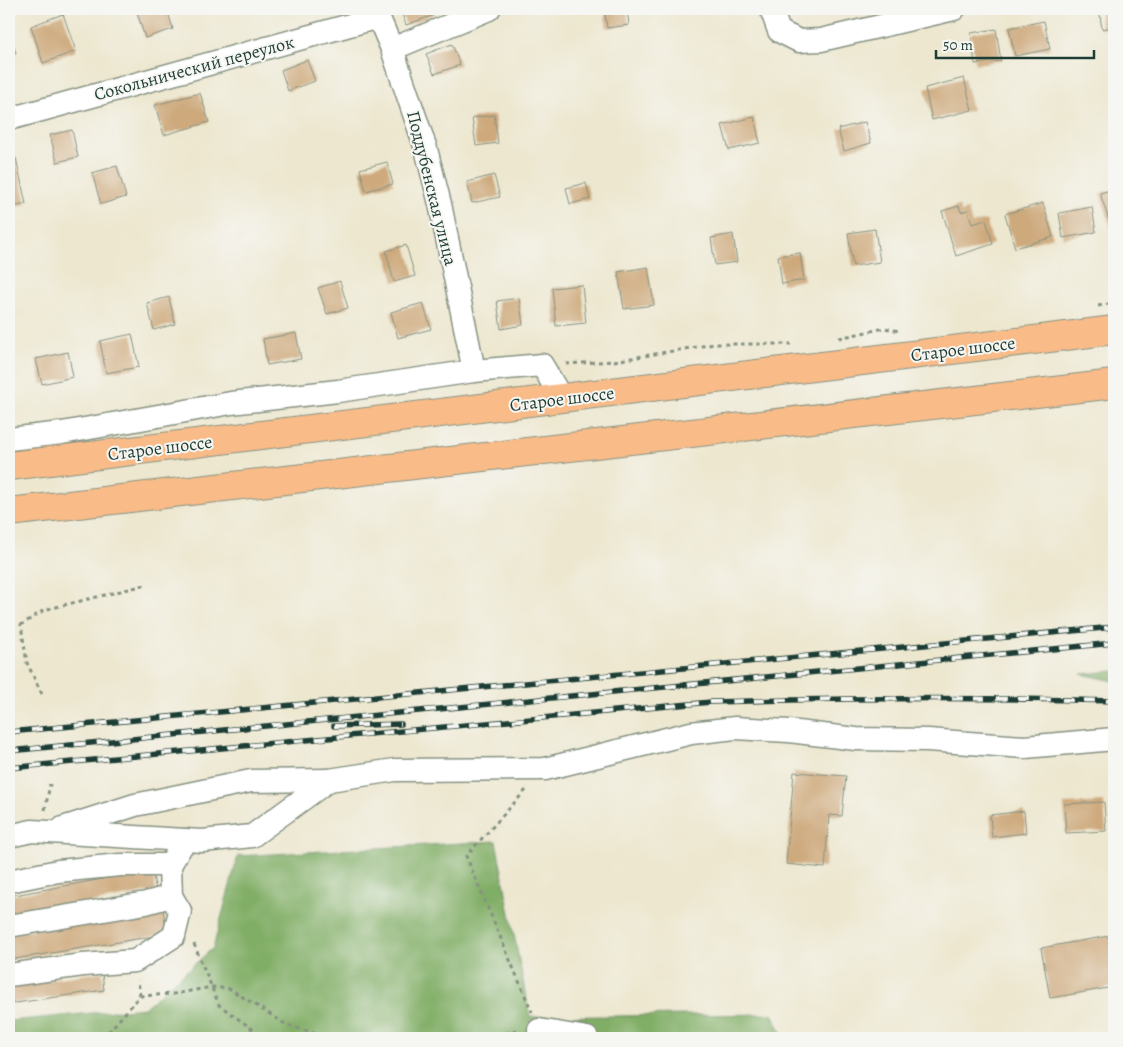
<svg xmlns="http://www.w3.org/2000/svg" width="1123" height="1047" viewBox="0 0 1123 1047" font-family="Alegreya,serif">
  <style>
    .forest { fill: #81ae66; stroke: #50764d }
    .building { fill: #cda97c }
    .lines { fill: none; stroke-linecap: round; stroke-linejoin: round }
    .minor-casing { stroke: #869282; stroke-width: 25 }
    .highway-casing { stroke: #869282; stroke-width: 30 }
    .path { stroke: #869282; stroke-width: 3; stroke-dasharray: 4 4; stroke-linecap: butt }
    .minor { stroke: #fff; stroke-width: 22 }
    .highway { stroke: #f9bc89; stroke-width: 28 }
    .rail-casing { stroke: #1f3d34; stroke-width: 5.5 }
    .rail { stroke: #f6f6f2; stroke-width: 4; stroke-dasharray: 11; stroke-linecap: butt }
    .labels { text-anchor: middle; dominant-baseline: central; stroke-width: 4; stroke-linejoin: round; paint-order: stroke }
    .street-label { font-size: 18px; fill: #1f3d34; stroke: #f6f6f2 }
  </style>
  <rect width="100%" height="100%" fill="#f6f6f2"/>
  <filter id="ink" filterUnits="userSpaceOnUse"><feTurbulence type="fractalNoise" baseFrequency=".02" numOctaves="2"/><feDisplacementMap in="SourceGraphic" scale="10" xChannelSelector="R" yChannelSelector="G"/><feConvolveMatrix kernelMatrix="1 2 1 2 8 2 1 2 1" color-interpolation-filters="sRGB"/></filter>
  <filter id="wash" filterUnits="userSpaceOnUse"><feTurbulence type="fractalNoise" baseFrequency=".0096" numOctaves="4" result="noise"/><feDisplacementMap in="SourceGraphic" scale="20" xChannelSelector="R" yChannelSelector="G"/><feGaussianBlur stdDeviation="1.12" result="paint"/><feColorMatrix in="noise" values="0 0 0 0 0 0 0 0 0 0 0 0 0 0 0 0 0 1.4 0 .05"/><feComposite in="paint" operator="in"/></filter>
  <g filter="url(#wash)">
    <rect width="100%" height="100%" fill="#ede7cf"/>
    <g class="forest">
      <polygon points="1114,671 1114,681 1081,674"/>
      <polygon points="496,841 530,1017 772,1014 785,1038 9,1038 9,1021 144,1008 213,948 238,856"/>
    </g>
    <g id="blocks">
      <g class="building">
        <polygon points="136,9 167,9 173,29 145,38"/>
        <polygon points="400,9 432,9 434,15 406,25"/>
        <polygon points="604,9 627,9 629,25 607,28"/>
        <polygon points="681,9 699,9 699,10 682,13"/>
        <polygon points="1099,9 1114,9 1114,27 1102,29"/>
        <polygon points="63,14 76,51 43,63 31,26"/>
        <polygon points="1044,21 1050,49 1015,56 1009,28"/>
        <polygon points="996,29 1001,61 975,64 971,33"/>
        <polygon points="9,32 16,53 9,55"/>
        <polygon points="452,44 460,65 434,74 426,54"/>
        <polygon points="307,60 315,81 288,91 281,70"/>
        <polygon points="964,78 972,110 932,120 925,88"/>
        <polygon points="200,93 209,122 164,135 155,105"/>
        <polygon points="494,115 498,143 476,146 472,118"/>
        <polygon points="754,117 760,143 729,150 722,125"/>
        <polygon points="865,122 871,143 844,151 838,129"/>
        <polygon points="72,130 78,157 57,162 50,135"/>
        <polygon points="16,158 26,204 9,208 9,159"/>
        <polygon points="387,162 393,184 366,191 360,169"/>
        <polygon points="117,166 126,197 101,204 92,173"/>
        <polygon points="494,175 500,197 472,203 467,182"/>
        <polygon points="586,183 590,199 570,204 566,188"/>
        <polygon points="1114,189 1114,236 1100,193"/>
        <polygon points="1043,203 1053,237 1015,248 1005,214"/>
        <polygon points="959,206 961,212 968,210 972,224 986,220 993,244 956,256 942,211"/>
        <polygon points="1092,207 1096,232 1063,238 1059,213"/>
        <polygon points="875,229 880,262 853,266 848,233"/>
        <polygon points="733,234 737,262 715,265 711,238"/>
        <polygon points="406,245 415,276 394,282 386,251"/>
        <polygon points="800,253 804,280 782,284 778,256"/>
        <polygon points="648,267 654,305 624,309 618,272"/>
        <polygon points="340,281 348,308 327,314 318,288"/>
        <polygon points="582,285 586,323 556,326 552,288"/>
        <polygon points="169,297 175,324 154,330 147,303"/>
        <polygon points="519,298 523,325 501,329 497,301"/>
        <polygon points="423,303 431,329 398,338 391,312"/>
        <polygon points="296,333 301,359 267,365 263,339"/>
        <polygon points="132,334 139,367 106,373 100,341"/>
        <polygon points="68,352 73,377 42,384 36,359"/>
        <polygon points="794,772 846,776 842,816 829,815 825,868 786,864"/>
        <polygon points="1104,802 1106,831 1066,833 1064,804"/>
        <polygon points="1024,811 1026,833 992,837 990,815"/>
        <polygon points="152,870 156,891 9,918 9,896"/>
        <polygon points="163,908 167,934 9,960 9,934"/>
        <polygon points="1114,935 1114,987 1050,998 1041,948"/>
        <polygon points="102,972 104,990 9,1004 9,985"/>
      </g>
    </g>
  </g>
  <g filter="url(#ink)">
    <use href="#blocks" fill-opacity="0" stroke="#869282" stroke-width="1"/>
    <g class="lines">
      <g class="minor-casing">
        <g id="minor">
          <polyline points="375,9 392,49 426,149 440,204 474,371"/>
          <polyline points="771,9 779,31 799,41 821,40 954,9"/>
          <polyline points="392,49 489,9"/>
          <polyline points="9,119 379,17"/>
          <polyline points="9,439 62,433 231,403 338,391 474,371 542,365 562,399"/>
          <polyline points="63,828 135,805 251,781 329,780"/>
          <polyline points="9,836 32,831 202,841 252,836 329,780 395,770 545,769 691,733 735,728 789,731 856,739 928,740 1025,747 1114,739"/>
          <polyline points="9,881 58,871 120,865 170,865"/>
          <polyline points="9,926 146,903 171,896 170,865 185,840"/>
          <polyline points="9,975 83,965 135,961 174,936 180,911 171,896"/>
          <polyline points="539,1030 587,1038"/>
        </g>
      </g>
      <g class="highway-casing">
        <g id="highway">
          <polyline points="9,466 1114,330"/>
          <polyline points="9,512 1114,384"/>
        </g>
      </g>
      <g class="path">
        <polyline points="1098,306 1114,303"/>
        <polyline points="839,338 885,328 899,331"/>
        <polyline points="566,364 614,361 714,344 791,344"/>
        <polyline points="42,694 27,663 21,625 44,610 145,585"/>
        <polyline points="526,790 466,856 532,1012"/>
        <polyline points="45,810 50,784"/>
        <polyline points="194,944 219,1005 265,1038"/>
        <polyline points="140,996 174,994 212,987 230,989 287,1025 330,1038"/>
        <polyline points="103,1038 140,996 138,980"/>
        <polyline points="490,1038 519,1029"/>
      </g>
      <use href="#minor" class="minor"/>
      <use href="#highway" class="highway"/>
      <g class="rail-casing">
        <g id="rail">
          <polyline points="334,726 401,724"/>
          <polyline points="9,732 1114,627"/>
          <polyline points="9,751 1114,643"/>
          <path d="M9 768 711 702C845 698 980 697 1114 701"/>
        </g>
      </g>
      <use href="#rail" class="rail"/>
    </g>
  </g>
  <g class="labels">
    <g class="street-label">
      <text transform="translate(194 68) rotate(-15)">Сокольнический переулок</text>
      <text transform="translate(432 188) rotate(76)">Поддубенская улица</text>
      <text transform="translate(963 349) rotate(-7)">Старое шоссе</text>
      <text transform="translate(562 399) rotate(-7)">Старое шоссе</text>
      <text transform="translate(160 448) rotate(-7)">Старое шоссе</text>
    </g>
  </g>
  <rect width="1123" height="1047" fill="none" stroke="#f6f6f2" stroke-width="30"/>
  <path d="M936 50v8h158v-8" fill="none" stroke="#1f3d34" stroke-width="2.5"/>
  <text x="943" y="50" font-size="15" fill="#1f3d34" stroke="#f6f6f2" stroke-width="4" paint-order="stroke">50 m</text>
</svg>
